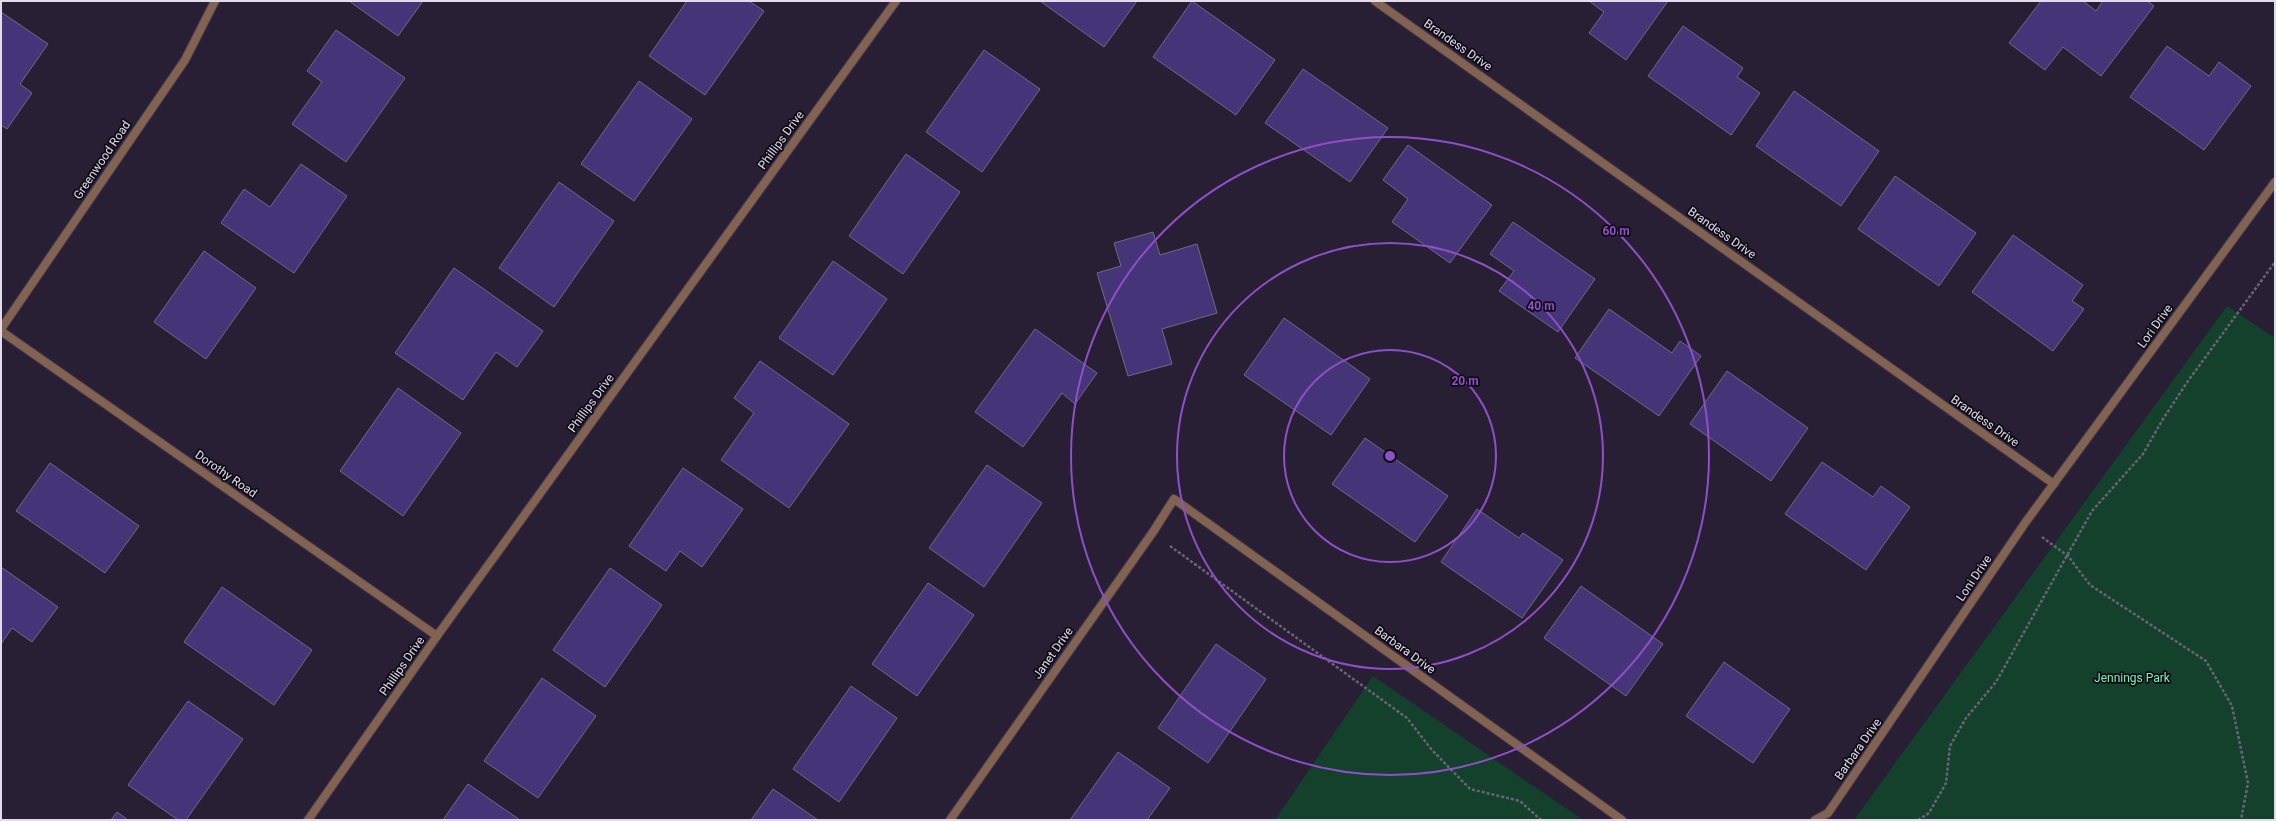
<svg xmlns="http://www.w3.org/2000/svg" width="2276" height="821" viewBox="0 0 2276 821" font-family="Roboto,sans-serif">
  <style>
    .green { fill: #13412c }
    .building { fill: #453477; stroke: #6f6a86 }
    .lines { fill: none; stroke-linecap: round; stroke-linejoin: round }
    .minor-casing { stroke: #42394e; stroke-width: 10 }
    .path { stroke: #6b6377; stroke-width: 2.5; stroke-dasharray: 3 2; stroke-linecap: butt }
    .minor { stroke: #826250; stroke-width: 8 }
    .ring { fill: none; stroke: #8f4fc8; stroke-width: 2 }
    .labels { text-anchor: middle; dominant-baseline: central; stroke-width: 3.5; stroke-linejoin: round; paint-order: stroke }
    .street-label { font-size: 12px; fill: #e1dbeb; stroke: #0f0b15 }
    .park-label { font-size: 12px; fill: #79f5bb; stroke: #0f0b15 }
    .centre { fill: #8f4fc8; stroke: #0f0b15; stroke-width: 2 }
    .ring-label { font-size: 12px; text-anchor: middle; font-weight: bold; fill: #8f4fc8; stroke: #0f0b15; stroke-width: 3.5; stroke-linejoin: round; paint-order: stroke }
  </style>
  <rect width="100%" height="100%" fill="#281f35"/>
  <g class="green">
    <polygon points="2227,306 2275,338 2275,820 1854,820"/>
    <polygon points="1373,676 1583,820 1275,820"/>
  </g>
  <g class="building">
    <polygon points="349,1 423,1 398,36"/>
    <polygon points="687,1 749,1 764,11 705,95 649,56"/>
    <polygon points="1040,1 1137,1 1104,47"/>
    <polygon points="1192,1 1275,60 1236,115 1153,57"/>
    <polygon points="1589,1 1668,1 1626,60 1589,33 1604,12"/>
    <polygon points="2041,1 2083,1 2096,11 2103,1 2147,1 2154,6 2101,76 2063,47 2045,70 2009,43"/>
    <polygon points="1,12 48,44 20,84 32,93 7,129 1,125"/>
    <polygon points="1683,26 1743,68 1737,77 1760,93 1731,135 1648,76"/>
    <polygon points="336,30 405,78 346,162 292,124 322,82 307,71"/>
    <polygon points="2167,46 2209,76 2219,62 2251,86 2204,150 2130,97"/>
    <polygon points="984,50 1040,89 982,172 926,132"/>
    <polygon points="1303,69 1388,128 1350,182 1265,123"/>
    <polygon points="639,81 692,119 634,201 581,164"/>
    <polygon points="1794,91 1879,151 1841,206 1756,146"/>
    <polygon points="1408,145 1492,205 1450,263 1392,222 1408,199 1383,180"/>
    <polygon points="906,154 960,192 903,274 849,236"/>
    <polygon points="301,164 347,196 294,273 221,223 244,189 270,207"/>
    <polygon points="1895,176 1976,233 1939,286 1858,229"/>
    <polygon points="559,182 614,221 554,307 499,268"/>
    <polygon points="1513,222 1595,279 1558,332 1499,291 1514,271 1490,254"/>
    <polygon points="1153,232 1160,255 1197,244 1217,313 1162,329 1172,364 1128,376 1097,273 1121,266 1114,243"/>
    <polygon points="2013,235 2083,285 2072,301 2084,309 2053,351 1972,292"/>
    <polygon points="204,251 256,288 206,359 154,322"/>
    <polygon points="833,261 887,299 833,375 779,338"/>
    <polygon points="454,268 543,331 517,367 496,352 463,400 395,353"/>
    <polygon points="1609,309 1672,353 1680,341 1701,356 1659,416 1575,358"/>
    <polygon points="1284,318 1370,379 1331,435 1244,375"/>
    <polygon points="1035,329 1097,373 1075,404 1062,393 1023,447 975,412"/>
    <polygon points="760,361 849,424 789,508 721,460 754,413 734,398"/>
    <polygon points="1727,371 1808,428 1771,481 1690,424"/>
    <polygon points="398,388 461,433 403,516 340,471"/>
    <polygon points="1365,438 1448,496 1415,542 1332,484"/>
    <polygon points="1822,462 1873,497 1881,486 1910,507 1866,570 1785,514"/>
    <polygon points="50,463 139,526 105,573 16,511"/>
    <polygon points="987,465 1042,503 984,587 929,548"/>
    <polygon points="683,468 743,509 702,567 680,551 666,571 629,546"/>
    <polygon points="1477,509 1519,538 1523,533 1563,560 1522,618 1441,562"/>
    <polygon points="1,567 58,607 32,642 12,628 1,644"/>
    <polygon points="610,568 662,605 605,687 553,650"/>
    <polygon points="928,583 974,615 917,696 872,664"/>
    <polygon points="1581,586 1663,644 1626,696 1544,638"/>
    <polygon points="222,587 312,650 274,705 184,642"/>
    <polygon points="1216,644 1266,679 1208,763 1158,728"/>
    <polygon points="1724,662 1790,709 1753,763 1686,716"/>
    <polygon points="542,678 596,716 538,798 484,761"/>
    <polygon points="851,686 897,718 839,802 793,769"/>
    <polygon points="188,701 243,739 186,820 178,820 128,785"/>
    <polygon points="1118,752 1170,788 1147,820 1070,820"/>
    <polygon points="468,784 520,820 443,820"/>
    <polygon points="773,789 818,820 751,820"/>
    <polygon points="117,812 128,820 111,820"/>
  </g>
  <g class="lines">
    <g class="minor-casing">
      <g id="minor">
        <polyline points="1375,1 2054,484"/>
        <polyline points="1,329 185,60 215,1"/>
        <polyline points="1,331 437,636"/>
        <polyline points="308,820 437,636 896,1"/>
        <polyline points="950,820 1153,532 1174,499 1622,820"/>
        <polyline points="1815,820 1828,813 2025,523 2275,182"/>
      </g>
    </g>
    <g class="path">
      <polyline points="2042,537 2068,556 2090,585 2206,661 2232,706 2248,783 2241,820"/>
      <polyline points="1170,546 1407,718 1432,750 1470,789 1520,801 1541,820"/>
      <polyline points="1918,820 1929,813 1946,783 1950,746 1966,718 1996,682 2092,511 2143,454 2163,419 2188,381 2275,262"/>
    </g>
    <use href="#minor" class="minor"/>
  </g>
  <g class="ring">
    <circle cx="1390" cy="456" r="106"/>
    <circle cx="1390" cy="456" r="213"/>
    <circle cx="1390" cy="456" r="319"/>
  </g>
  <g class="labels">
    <g class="street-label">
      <text transform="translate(1458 45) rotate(35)">Brandess Drive</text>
      <text transform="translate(781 140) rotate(-54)">Phillips Drive</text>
      <text transform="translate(102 160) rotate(-56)">Greenwood Road</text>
      <text transform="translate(1722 233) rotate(35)">Brandess Drive</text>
      <text transform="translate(2155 326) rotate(-54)">Lori Drive</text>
      <text transform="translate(591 403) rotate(-54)">Phillips Drive</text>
      <text transform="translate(1985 421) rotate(35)">Brandess Drive</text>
      <text transform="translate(226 474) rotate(35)">Dorothy Road</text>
      <text transform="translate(1974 578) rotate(-56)">Loni Drive</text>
      <text transform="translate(1405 650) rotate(36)">Barbara Drive</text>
      <text transform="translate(1053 653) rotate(-55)">Janet Drive</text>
      <text transform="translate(402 666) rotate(-55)">Phillips Drive</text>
      <text transform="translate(1858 749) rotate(-55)">Barbara Drive</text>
    </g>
    <g class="park-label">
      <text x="2132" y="678">Jennings Park</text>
    </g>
  </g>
  <circle cx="1390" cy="456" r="6" class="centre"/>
  <g class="ring-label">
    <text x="1616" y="235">60 m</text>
    <text x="1541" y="310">40 m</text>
    <text x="1465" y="385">20 m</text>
  </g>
  <rect width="2276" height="821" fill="none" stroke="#e1dbeb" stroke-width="4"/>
</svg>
